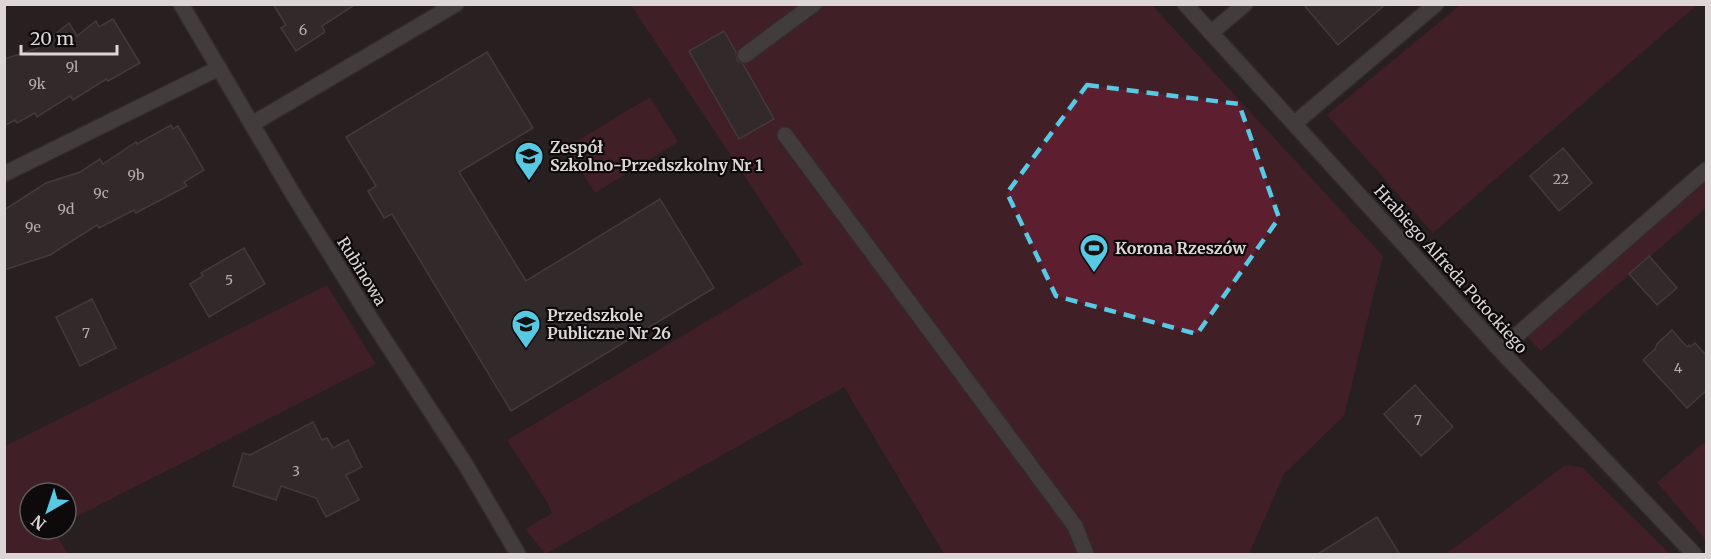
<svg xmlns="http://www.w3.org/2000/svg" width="1711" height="559" viewBox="0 0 1711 559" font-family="Merriweather,serif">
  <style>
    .green { fill: #5d1f30 }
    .building { fill: #3f3638; stroke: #645a5b; stroke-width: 1.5 }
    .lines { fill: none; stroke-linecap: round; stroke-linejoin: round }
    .lane-casing { stroke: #41393a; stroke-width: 18 }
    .street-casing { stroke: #41393a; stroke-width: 18 }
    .lane { stroke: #656161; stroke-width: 15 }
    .street { stroke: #656161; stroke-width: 15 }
    .marked { fill: none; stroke: #58c9e3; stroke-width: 4.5; stroke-dasharray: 12 8; stroke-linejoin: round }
    .labels { text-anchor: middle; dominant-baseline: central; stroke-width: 4.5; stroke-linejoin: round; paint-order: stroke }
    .number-label { font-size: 14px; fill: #b5aeaf }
    .poi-label { font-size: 16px; font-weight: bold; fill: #dcd6d7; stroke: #0e0a0b; text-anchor: start }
    .street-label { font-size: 16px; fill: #dcd6d7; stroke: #0e0a0b }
  </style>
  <rect width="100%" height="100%" fill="#281f21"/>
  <g class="green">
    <polygon points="631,5 1152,5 1383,256 1344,416 1284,474 1249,554 944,554 844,387 545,554 526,529 552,513 548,504 507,440 803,264"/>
    <polygon points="1460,5 1460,4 1697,5 1433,233 1327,115"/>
    <polygon points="650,97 678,142 595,193 567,147"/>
    <polygon points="1706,181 1706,208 1541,351 1527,337"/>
    <polygon points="327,285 376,364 66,522 66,493 30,493 30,529 53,529 68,554 5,554 5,446"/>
    <polygon points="1706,441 1706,540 1657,482"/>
    <polygon points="1565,465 1582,467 1670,554 1446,554"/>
  </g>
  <g class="building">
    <polygon points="273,4 356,4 322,26 325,32 296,51 281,28 286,25"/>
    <polygon points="1303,4 1386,4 1338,45"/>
    <polygon points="113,19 140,63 108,81 106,79 73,100 70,96 37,117 35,113 17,123 15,120 4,126 4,59 38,48 69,23 77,36 96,21 99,27"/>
    <polygon points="724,31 736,52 737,60 743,64 774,119 739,139 689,51"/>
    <polygon points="487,52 533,128 459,172 526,281 660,199 714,288 511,411 392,214 384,218 368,191 376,186 346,137"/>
    <polygon points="171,125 173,129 178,126 204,170 184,182 187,186 136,213 134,210 99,228 97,225 50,255 4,270 4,210 46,183 80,172 100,159 103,164 136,142 137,144"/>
    <polygon points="1563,148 1592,183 1559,211 1530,176"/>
    <polygon points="244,248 265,284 209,317 190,284 203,276 201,273"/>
    <polygon points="1649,256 1677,288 1657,305 1629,274"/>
    <polygon points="92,299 116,348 80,366 56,317"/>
    <polygon points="1672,330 1687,347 1689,345 1690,347 1695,343 1707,356 1707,390 1687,408 1643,360 1655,349 1657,344"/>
    <polygon points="1415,385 1453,427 1421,456 1384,414"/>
    <polygon points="313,422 322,440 327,438 333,448 348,440 362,467 346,475 359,500 326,517 316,498 281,486 276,500 233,486 243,453 250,455"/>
    <polygon points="1377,517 1400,555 1316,555"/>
  </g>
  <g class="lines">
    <g class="lane-casing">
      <g id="lane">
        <polyline points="1211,33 1245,4"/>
        <polyline points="745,55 814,4"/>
        <polyline points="252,124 456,4"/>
        <polyline points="785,135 1075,526 1086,554"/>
      </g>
    </g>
    <g class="street-casing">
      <g id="street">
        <polyline points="181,4 293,194 365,310 467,467 518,554"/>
        <polyline points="1185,4 1500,350 1694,554"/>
        <polyline points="1295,123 1436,4"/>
        <polyline points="4,174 219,68"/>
        <polyline points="1500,350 1706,170"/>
      </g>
    </g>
    <use href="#lane" class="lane"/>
    <use href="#street" class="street"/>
  </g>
  <path d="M0 0H1711V559H0ZM1087 85 1239 104 1279 218 1197 334 1056 296 1007 193Z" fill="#281f21" fill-opacity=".55" fill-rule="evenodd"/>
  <path class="marked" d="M1087 85 1239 104 1279 218 1197 334 1056 296 1007 193Z"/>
  <defs>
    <g id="school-pin" transform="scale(1.5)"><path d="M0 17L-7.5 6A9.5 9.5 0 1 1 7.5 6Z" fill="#58c9e3" stroke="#0e0a0b"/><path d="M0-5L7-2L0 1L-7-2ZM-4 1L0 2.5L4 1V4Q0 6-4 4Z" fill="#111"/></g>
    <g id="stadium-pin" transform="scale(1.5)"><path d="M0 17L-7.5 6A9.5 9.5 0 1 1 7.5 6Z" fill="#58c9e3" stroke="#0e0a0b"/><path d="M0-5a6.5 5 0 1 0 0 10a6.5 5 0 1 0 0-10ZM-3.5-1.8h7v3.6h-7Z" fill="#111"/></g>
  </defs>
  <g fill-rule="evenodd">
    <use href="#school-pin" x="529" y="156"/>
    <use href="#stadium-pin" x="1094" y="248"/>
    <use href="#school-pin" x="526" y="324"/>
  </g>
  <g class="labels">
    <g class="number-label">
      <text x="303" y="30">6</text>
      <text x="72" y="67">9l</text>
      <text x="37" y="84">9k</text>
      <text x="136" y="175">9b</text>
      <text x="1561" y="179">22</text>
      <text x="101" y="193">9c</text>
      <text x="66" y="209">9d</text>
      <text x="33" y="227">9e</text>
      <text x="229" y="280">5</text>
      <text x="86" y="333">7</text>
      <text x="1678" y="368">4</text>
      <text x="1418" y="420">7</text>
      <text x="296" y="471">3</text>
    </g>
    <g class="poi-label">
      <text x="550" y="147">Zespół<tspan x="550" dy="18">Szkolno-Przedszkolny Nr 1</tspan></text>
      <text x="1115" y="248">Korona Rzeszów</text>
      <text x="547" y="315">Przedszkole<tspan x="547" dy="18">Publiczne Nr 26</tspan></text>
    </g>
    <g class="street-label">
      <text transform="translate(1451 269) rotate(48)">Hrabiego Alfreda Potockiego</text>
      <text transform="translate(362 271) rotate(58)">Rubinowa</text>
    </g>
  </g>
  <rect width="1711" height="559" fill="none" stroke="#dcd6d7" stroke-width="12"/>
  <g transform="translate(48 511) rotate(219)"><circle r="28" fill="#0e0a0b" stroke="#605c5d" stroke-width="1.5"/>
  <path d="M0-4.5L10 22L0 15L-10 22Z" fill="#58c9e3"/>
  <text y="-9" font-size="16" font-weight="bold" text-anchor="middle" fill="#dcd6d7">N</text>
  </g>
  <path d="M21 45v9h96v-9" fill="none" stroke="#dcd6d7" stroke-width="3"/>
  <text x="30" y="45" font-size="18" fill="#dcd6d7" stroke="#0e0a0b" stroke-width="4.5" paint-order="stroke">20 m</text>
</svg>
